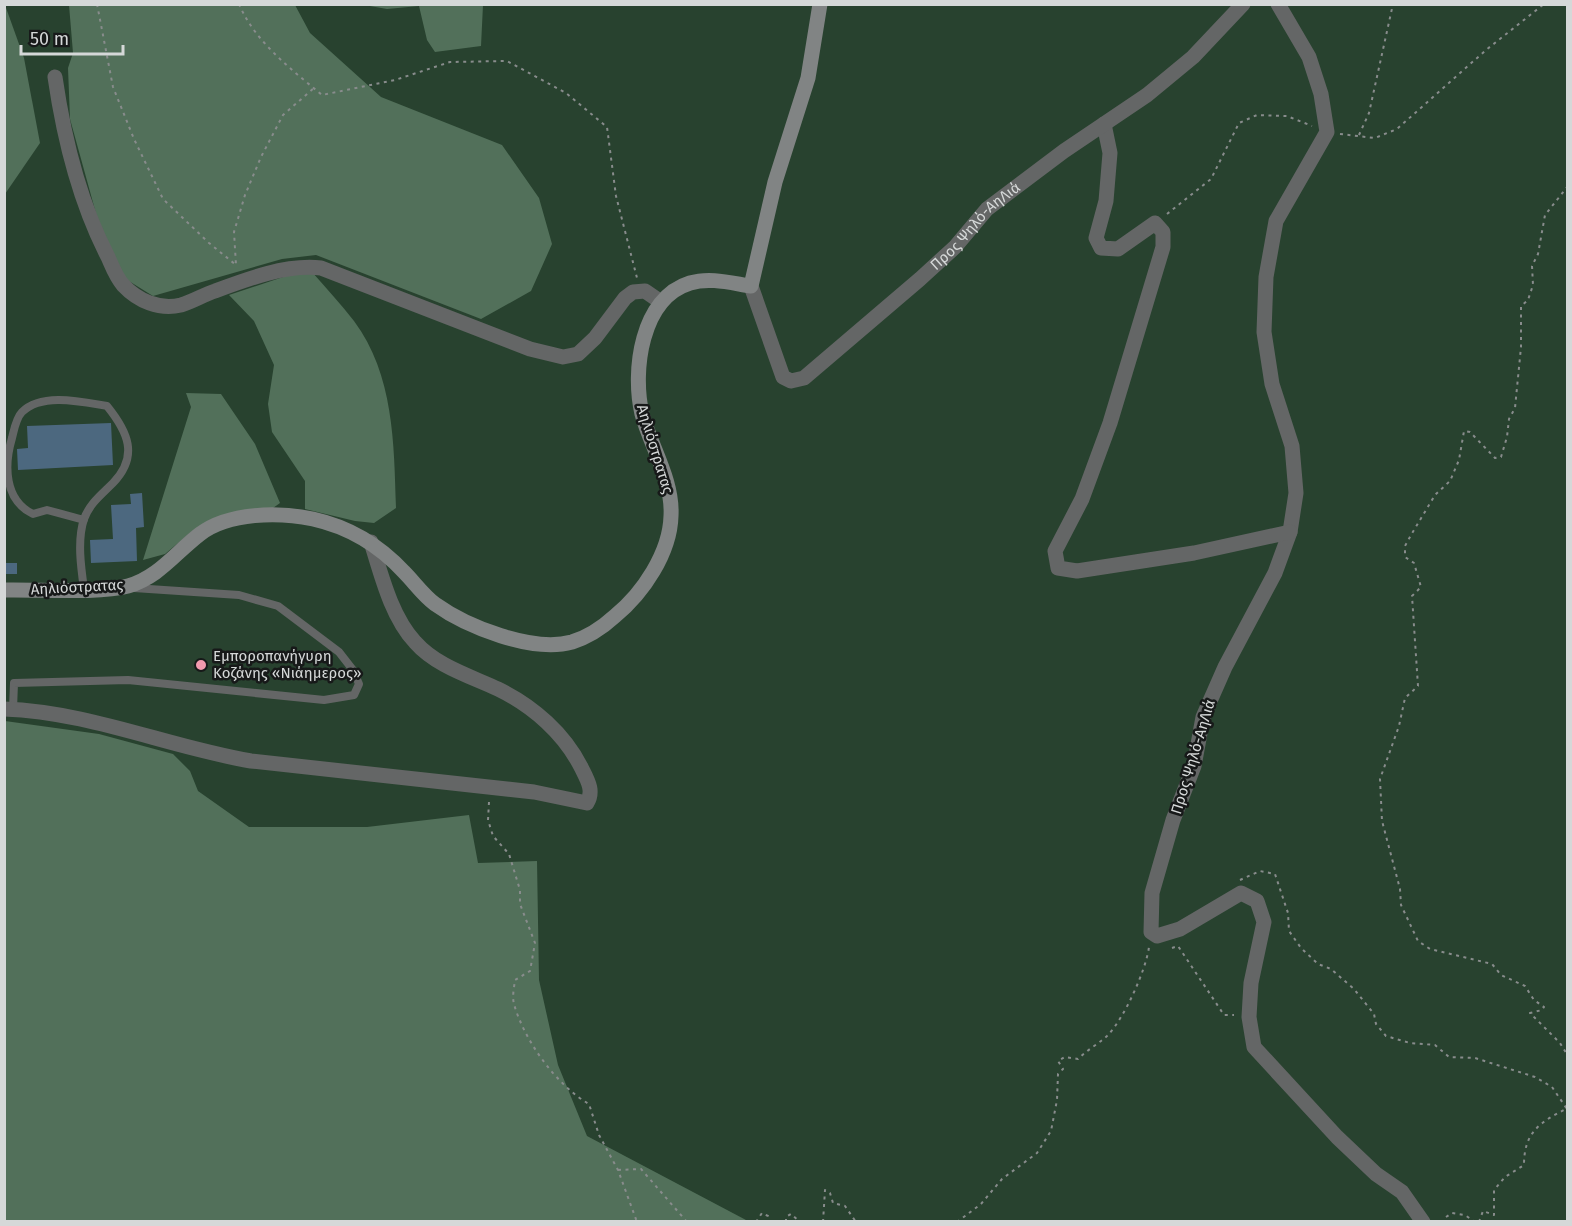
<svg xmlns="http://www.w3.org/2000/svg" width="1572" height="1226" viewBox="0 0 1572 1226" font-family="'Fira Sans',sans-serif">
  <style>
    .green { fill: #28422f }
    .forest { fill: #52705a }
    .building { fill: #4c687f }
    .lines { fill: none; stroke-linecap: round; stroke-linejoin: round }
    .path { stroke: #888c8c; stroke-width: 2; stroke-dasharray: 3 4.5; stroke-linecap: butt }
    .lane { stroke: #646666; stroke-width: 8 }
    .street { stroke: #646666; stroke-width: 15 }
    .secondary { stroke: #818484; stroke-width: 15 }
    .poi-dot { fill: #f29aae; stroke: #171919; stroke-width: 2 }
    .labels { text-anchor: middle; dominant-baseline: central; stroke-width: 5; stroke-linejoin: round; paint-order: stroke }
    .street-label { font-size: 15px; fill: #d5d8d8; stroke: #171919 }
    .poi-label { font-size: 15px; fill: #d5d8d8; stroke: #171919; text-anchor: start }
  </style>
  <rect width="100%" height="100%" fill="#2d3132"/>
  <polygon class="green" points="5,5 1567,5 1567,1221 5,1222"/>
  <g class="forest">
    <polygon points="5,5 24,58 40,143 5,194"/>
    <polygon points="69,5 295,5 310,33 381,97 502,145 539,198 552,244 531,291 481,319 316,255 282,259 153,296 124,278 97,217 70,119 68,68 73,53"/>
    <polygon points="364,5 483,5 481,46 435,52 427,40 419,6 387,9"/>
    <path d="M298 272H312C326 288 341 304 354 321 394 375 394 443 396 508L374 523 355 521 305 509V481L272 432 268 404 274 365 254 321 229 295Z"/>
    <polygon points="186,393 221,394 255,444 280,503 273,508 191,532 165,554 143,560 191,407"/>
    <polygon points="5,721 99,734 173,754 190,771 198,791 249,827 367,827 469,815 478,863 537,861 539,980 558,1065 587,1136 746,1220 5,1221"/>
  </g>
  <g class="building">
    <polygon points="111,423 113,465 18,470 17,449 28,448 27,426"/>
    <polygon points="142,493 144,527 136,528 137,561 91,563 90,540 113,539 111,505 131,504 130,494"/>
    <rect x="4" y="563" width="13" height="11"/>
  </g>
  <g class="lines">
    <g class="path">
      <polyline points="97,4 113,87 134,139 163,199 209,243 236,265 234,232 245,195 261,157 283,115 314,88"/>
      <path d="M239 4C255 42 291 69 322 95L395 80 450 62 507 61 566 93 607 127 616 196 637 278"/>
      <polyline points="1340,134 1375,138 1397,129 1486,50 1544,4"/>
      <polyline points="1359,135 1369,113 1393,4"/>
      <polyline points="1568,186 1545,215 1538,254 1532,266 1533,285 1528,300 1521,306 1521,347 1515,408 1509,419 1507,437 1501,457 1495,458 1470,432 1464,431 1459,460 1450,481 1435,495 1411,535 1405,546 1405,557 1414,563 1421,587 1412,596 1418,686 1405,698 1399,726 1380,779 1382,821 1400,889 1401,905 1418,941 1430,949 1492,964 1501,975 1525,986 1534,1000 1544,1007 1542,1010 1530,1013 1560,1043 1568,1056"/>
      <polyline points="1167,214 1211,179 1239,123 1257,115 1287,116 1312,126"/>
      <path d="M489 802 488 820 493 836 509 854 520 890V904L535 943 530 971 515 980C514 988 512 997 514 1004 524 1040 556 1085 589 1104L599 1135 618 1170 637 1222"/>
      <polyline points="1240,880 1260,871 1275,874 1288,913 1289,931 1301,948 1318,964 1331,969 1354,989 1374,1014 1376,1024 1386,1036 1410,1043 1435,1045 1449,1057 1475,1058 1535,1077 1552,1087 1567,1109"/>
      <polyline points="1172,948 1178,946 1224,1015 1234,1015"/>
      <polyline points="618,1170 641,1169 687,1222"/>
      <polyline points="1446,1217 1452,1213 1465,1215 1475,1222"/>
      <polyline points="756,1222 762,1213 768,1216 770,1222"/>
      <polyline points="786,1222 786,1217 791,1214 800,1222"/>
      <polyline points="823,1222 825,1190 830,1193 833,1203 845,1206 856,1222"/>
      <path d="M957 1222 981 1204 1002 1179 1037 1153 1051 1131 1057 1100 1058 1074 1063 1069 1058 1061 1065 1057 1078 1059C1087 1050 1098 1044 1107 1036 1124 1019 1146 970 1149 947"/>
      <path d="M1479 1222 1483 1211 1494 1215V1190L1505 1177 1524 1165C1524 1132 1540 1122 1568 1108"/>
    </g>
    <g class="lane">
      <path d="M84 589C81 568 77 540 84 519 90 503 101 495 113 483 139 456 128 432 107 406 83 402 42 392 22 412 16 418 14 430 12 438 4 465 4 500 33 514L47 510 84 520"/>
      <polyline points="13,709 14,683 128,680 324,700 354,695 359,684 353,670 339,652 278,606 239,595 134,588"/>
    </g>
    <g class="street">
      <polyline points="1278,4 1309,57 1321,94 1327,132 1276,221 1266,277 1264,332 1272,384 1292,446 1296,493 1290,532 1275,573 1225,667 1203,717 1194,766 1173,820 1152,893 1151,932 1157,936 1180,929 1241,893 1257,901 1264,922 1251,983 1249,1017 1254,1047 1337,1137 1376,1174 1402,1192 1423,1222"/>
      <path d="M55 77C64 139 79 201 108 257 112 266 116 277 123 285 138 301 159 310 181 305 192 302 203 295 215 291 247 279 287 264 321 268L530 349 563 357 578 354 595 338 625 298 633 292 645 291 661 302"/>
      <polyline points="1104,124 1110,153 1106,201 1096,238 1101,248 1118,249 1155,223 1163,232 1163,247 1110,423 1082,499 1055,551 1058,568 1077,571 1194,553 1290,532"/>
      <path id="s1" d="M751 286 783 377 791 381 804 378 920 279 955 247 987 209 1064 151 1147 95 1193 57 1243 4"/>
      <path d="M4 709C90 712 168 747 251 761L534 792 587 803C594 791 588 781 582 769 565 734 533 706 498 689 470 676 436 666 415 642 391 616 381 574 371 542"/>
    </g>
    <path class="secondary" d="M4 590C38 589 98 594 128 586 159 577 175 553 200 534 229 512 279 512 313 519 349 527 379 545 404 572 414 582 423 595 435 604 467 627 533 653 572 642 588 637 603 627 615 616 643 593 670 553 671 516 673 480 651 447 642 414 632 371 641 298 690 283 710 277 731 283 751 286L775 182 808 78 820 4"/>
  </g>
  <circle class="poi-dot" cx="201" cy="665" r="6"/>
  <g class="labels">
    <g class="street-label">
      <text stroke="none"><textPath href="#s1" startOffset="348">Προς Ψηλό-ΑηΛιά</textPath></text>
      <text transform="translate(655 449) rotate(73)">Αηλιόστρατας</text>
      <text transform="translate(77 587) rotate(-3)">Αηλιόστρατας</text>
      <text transform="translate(1193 757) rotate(-73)">Προς Ψηλό-ΑηΛιά</text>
    </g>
    <g class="poi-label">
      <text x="213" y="656">Εμποροπανήγυρη<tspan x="213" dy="17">Κοζάνης «Νιάημερος»</tspan></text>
    </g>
  </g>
  <rect width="1572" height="1226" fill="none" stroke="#d5d8d8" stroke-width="12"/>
  <path d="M21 45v9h102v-9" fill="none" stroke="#d5d8d8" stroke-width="3"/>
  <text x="30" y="45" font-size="18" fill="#d5d8d8" stroke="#171919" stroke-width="4.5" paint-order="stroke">50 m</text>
</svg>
